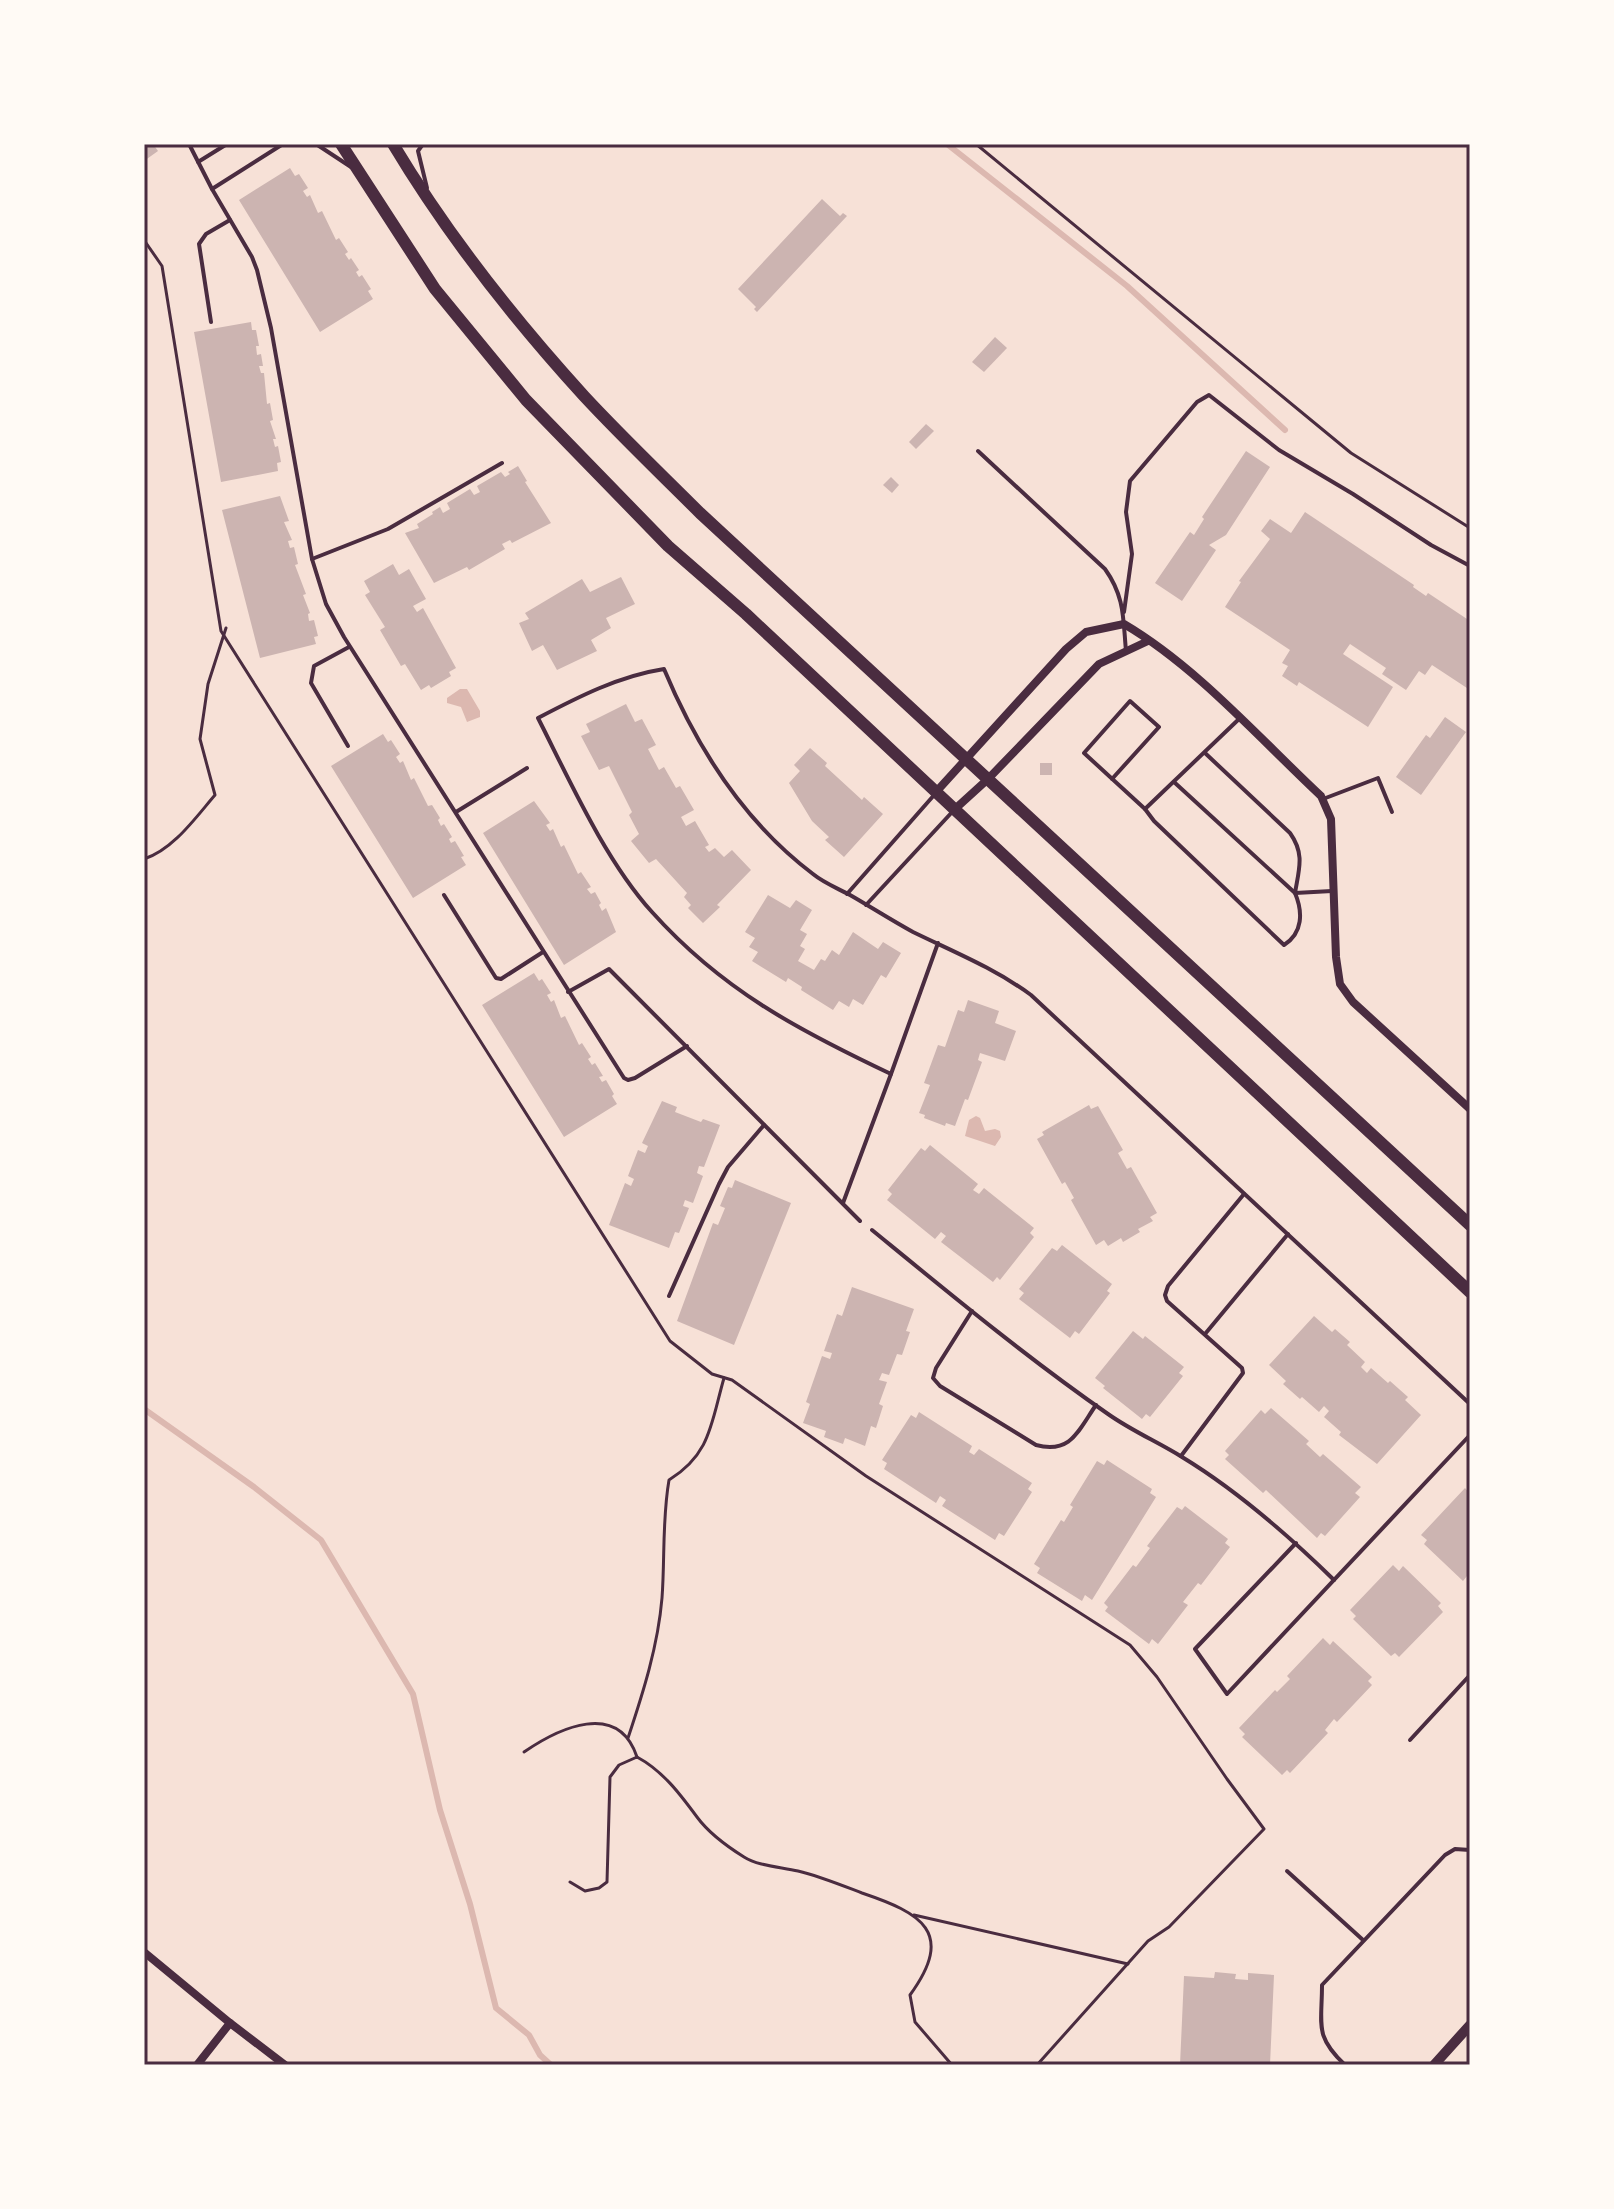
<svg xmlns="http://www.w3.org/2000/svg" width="1614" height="2209" viewBox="0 0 1614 2209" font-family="Helvetica,sans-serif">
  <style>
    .water { fill: #dcb8b0 }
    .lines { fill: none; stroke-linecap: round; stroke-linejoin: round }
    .stream { stroke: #dcb8b0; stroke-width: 6 }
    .building { fill: #ccb4b1 }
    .path { stroke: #4a2c40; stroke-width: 3 }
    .service { stroke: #4a2c40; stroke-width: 4 }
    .minor { stroke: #4a2c40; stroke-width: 8 }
    .tertiary { stroke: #4a2c40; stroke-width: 10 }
    .primary { stroke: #4a2c40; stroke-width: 12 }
    .neatline { fill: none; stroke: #4a2c40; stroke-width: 3 }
  </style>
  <rect width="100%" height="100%" fill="#f7e1d7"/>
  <g class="water">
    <polygon points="460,689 467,689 480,711 480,717 467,722 461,707 447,703 447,698"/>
    <polygon points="976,1116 980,1118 985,1131 995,1129 1000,1131 1001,1137 995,1146 965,1136 969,1120"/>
  </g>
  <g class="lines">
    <g class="stream">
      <polyline points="947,144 1127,286 1285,430"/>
      <polyline points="144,1409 254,1487 321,1540 413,1694 440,1810 470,1904 496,2008 529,2035 540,2055 551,2065"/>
    </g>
  </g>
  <g class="building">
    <polygon points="144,144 153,144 158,151 144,161"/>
    <polygon points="290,168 295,176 299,174 308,188 303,191 307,197 310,195 318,213 322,211 336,240 339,238 348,252 345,254 349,260 351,258 359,270 356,272 359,277 362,275 371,289 368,291 373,299 320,332 239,200"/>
    <polygon points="822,199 840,216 843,213 847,216 757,312 754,309 756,307 738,289"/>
    <polygon points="251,322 252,330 256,330 259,346 256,346 257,355 261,354 263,366 259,366 261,373 264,373 267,404 270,403 273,420 270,421 276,439 273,439 275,447 278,446 281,462 277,463 278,471 221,482 194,332"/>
    <polygon points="995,337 1007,348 984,372 972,362"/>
    <polygon points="926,424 934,431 916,449 909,442"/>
    <polygon points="1246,451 1270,467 1226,535 1209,545 1216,550 1182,601 1155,583 1190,532 1194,535 1204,519 1202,517"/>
    <polygon points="518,466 527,481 525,482 551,523 512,543 510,540 502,544 505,549 469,570 467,567 434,583 405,533 419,528 417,524 433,514 432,512 440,507 443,513 450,509 447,503 470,489 474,495 480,492 477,486 501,472 505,477 510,474 508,472"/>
    <polygon points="891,477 899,485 892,493 883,485"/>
    <polygon points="280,496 289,521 284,522 292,540 288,541 290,548 294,547 298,564 295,565 306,594 303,595 310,613 308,614 309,621 314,620 318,636 314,637 316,644 260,658 222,510"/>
    <polygon points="1305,512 1414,585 1413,587 1426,596 1428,593 1470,621 1470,690 1432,665 1425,675 1419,671 1406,690 1382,674 1386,668 1350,644 1343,654 1393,687 1368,727 1299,682 1297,686 1282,676 1288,666 1282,663 1290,650 1225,607 1241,582 1239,581 1270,539 1261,531 1270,519 1291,533"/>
    <polygon points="393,564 399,575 409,569 426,599 413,606 417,612 423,608 456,668 449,672 451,676 431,688 429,685 421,690 405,664 401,666 380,630 385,627 365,595 370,592 364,581"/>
    <polygon points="621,577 635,604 606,618 611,628 591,640 597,651 557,670 543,645 532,651 519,623 529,619 525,613 582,579 590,592"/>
    <polygon points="626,704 635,722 642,719 656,745 648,749 659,770 664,767 676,788 680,786 694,810 681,817 686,826 695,821 709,845 705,847 709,852 715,848 724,857 732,850 751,870 717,905 720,907 703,923 688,908 691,905 684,897 687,893 656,859 649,863 631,841 639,834 629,815 632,812 609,766 599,770 581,736 590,732 586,724"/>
    <polygon points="1445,717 1466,732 1421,795 1396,777 1426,735 1430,738"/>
    <polygon points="383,734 388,742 391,740 400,754 396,757 400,763 403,761 411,780 414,778 428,806 432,805 440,818 438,820 441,826 444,824 452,837 449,839 451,843 455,841 464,856 461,857 466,865 413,898 331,766"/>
    <polygon points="810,748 827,763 825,766 862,800 864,797 883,814 844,857 825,840 829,837 812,821 789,783 800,771 794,765"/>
    <rect x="1040" y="763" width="12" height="12"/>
    <polygon points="534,801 550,823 546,825 550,831 553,829 561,847 564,845 578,874 581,872 591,887 587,889 591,894 595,892 601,903 599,905 602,911 606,908 616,932 564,965 483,833"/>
    <polygon points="768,895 790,908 796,900 812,910 800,930 807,934 800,946 805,949 798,961 814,970 821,959 825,961 832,950 839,955 853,932 878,949 883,942 901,953 886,978 881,975 863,1005 853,999 849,1007 839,1001 833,1010 801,990 802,987 788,978 786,982 752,961 758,952 749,947 755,938 745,932"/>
    <polygon points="534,973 539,981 542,979 551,993 547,995 551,1002 554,1000 561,1018 565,1016 579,1045 582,1043 591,1057 588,1059 592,1065 595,1063 603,1076 599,1077 602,1082 606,1080 614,1094 612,1096 617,1104 564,1137 482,1005"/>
    <polygon points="968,1000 999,1011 995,1023 1016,1031 1005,1061 980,1053 978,1060 982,1062 968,1100 965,1099 955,1126 946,1123 945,1126 924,1118 925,1115 919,1113 930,1085 924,1083 938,1045 945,1047 958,1010 964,1012"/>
    <polygon points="662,1101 677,1107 675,1112 701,1122 703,1119 720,1125 704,1167 699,1166 697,1173 703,1176 693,1203 685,1200 683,1206 689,1208 679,1233 675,1232 669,1248 609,1225 625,1183 631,1186 634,1179 628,1176 638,1150 645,1153 648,1146 642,1143"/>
    <polygon points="1089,1105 1091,1109 1098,1106 1123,1150 1118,1153 1127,1169 1131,1167 1157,1213 1150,1217 1153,1221 1138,1229 1140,1232 1123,1242 1121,1238 1108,1246 1104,1240 1096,1245 1071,1200 1074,1198 1065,1182 1062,1184 1037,1139 1044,1135 1042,1132"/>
    <polygon points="930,1145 978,1184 973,1190 979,1194 984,1188 1034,1228 1030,1233 1034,1237 1000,1280 997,1277 993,1282 941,1242 946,1236 941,1232 935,1239 887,1200 892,1194 888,1190 921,1148 925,1151"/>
    <polygon points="735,1180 791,1203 734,1345 677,1321 713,1223 718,1225 725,1208 720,1206 728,1187 732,1188"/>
    <polygon points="1062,1245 1112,1284 1107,1291 1110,1293 1079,1334 1075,1331 1070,1338 1019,1299 1024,1293 1019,1289 1052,1248 1057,1251"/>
    <polygon points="852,1287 914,1309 906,1331 910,1332 902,1355 897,1354 889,1375 882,1373 879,1380 887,1382 879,1404 883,1406 876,1428 871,1426 865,1446 845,1438 843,1444 824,1437 826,1431 803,1423 810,1404 806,1402 822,1356 830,1359 832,1353 824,1351 837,1314 842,1316"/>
    <polygon points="1314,1316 1332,1332 1335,1329 1350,1342 1347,1345 1365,1362 1361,1367 1367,1373 1371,1368 1388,1383 1390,1381 1408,1397 1405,1400 1421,1415 1377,1464 1339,1435 1341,1432 1324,1417 1329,1411 1324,1406 1319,1412 1302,1397 1300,1399 1283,1384 1286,1381 1269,1365"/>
    <polygon points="1133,1331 1143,1339 1145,1336 1184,1367 1179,1373 1183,1376 1150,1417 1146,1414 1142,1419 1103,1388 1105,1386 1095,1378"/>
    <polygon points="1271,1408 1309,1441 1306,1444 1320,1457 1323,1454 1361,1487 1355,1493 1360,1497 1325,1536 1321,1533 1317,1538 1266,1490 1263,1493 1225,1459 1229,1455 1225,1451 1261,1410 1265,1414"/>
    <polygon points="919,1412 972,1446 969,1452 974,1455 979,1449 1032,1483 1028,1489 1032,1492 1004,1536 999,1533 995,1540 942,1506 946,1500 940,1496 936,1503 884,1469 887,1463 882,1460 911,1415 916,1418"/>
    <polygon points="1107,1460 1152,1489 1150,1493 1156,1497 1092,1600 1085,1595 1082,1601 1037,1573 1040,1568 1034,1564 1061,1520 1064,1522 1073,1507 1070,1505 1097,1461 1104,1465"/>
    <polygon points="1465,1488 1470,1494 1470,1579 1467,1576 1463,1581 1424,1544 1427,1540 1421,1535"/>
    <polygon points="1185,1506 1228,1539 1225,1543 1230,1547 1201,1585 1198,1583 1183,1602 1188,1605 1158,1644 1152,1639 1149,1644 1105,1611 1108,1607 1104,1603 1133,1565 1136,1567 1150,1548 1147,1546 1177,1507 1182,1510"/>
    <polygon points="1393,1565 1399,1571 1403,1566 1441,1603 1438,1606 1443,1612 1399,1657 1395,1653 1391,1656 1353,1619 1356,1616 1350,1610"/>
    <polygon points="1323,1638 1330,1645 1333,1641 1372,1677 1368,1681 1372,1685 1337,1722 1334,1719 1325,1730 1328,1733 1290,1773 1287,1770 1282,1775 1242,1737 1245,1734 1239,1728 1275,1690 1277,1692 1290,1679 1287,1676"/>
    <polygon points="1215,1972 1236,1974 1235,1979 1248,1980 1248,1973 1274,1975 1270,2065 1180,2065 1184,1976 1214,1978"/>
  </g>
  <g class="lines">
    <g class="path">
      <polyline points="976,144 1351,453 1470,528"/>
      <polyline points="144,240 162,266 221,631 670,1341 712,1374 732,1380 866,1476 1130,1645 1157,1677 1227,1779 1264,1829 1169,1927 1148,1941 1037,2065"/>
      <path d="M144 859C173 850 196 817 215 795L200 739 208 684 226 628"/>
      <path d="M628 1738C643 1693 658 1646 662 1598 665 1558 662 1520 669 1480 711 1454 711 1423 724 1378"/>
      <path d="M524 1752C559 1728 618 1700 637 1757"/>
      <path d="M570 1882 585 1891 599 1888 607 1882 610 1777 619 1765 637 1757C663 1771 680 1794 697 1817 708 1832 728 1847 744 1857 758 1866 781 1867 798 1871 819 1876 841 1885 862 1893 921 1913 956 1932 910 1995L915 2022 952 2065"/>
      <polyline points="914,1915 1128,1964"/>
    </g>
    <g class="service">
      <polyline points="189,144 212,189 252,257 257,270 271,328 312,559 326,604 344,637 624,1078 628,1080 635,1078 687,1046"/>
      <polyline points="316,144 351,167"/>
      <polyline points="423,144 418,151 427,188"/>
      <polyline points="198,162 227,144"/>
      <polyline points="212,189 283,144"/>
      <polyline points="211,322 199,244 206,234 230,220"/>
      <path d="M978 451 1105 569C1125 597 1123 619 1126 651"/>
      <polyline points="312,559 388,529 502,463"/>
      <polyline points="1124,612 1132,554 1126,512 1130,481 1197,402 1209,395 1279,450 1353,494 1431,545 1470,566"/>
      <polyline points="348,746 311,683 314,666 349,647"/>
      <path d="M1205 753 1290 833C1305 854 1299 869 1295 893L1332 891"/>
      <polyline points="1112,779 1159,727 1130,701 1084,753 1145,809 1239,719"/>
      <polyline points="1323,799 1378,778 1392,812"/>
      <path d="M1145 809 1154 821 1284 945C1303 933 1303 912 1295 893L1174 782"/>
      <polyline points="456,812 527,768"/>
      <polyline points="847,894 935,794"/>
      <polyline points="444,895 496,978 501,979 543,952"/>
      <polyline points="866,905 954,810"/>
      <path d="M938 943 891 1074C798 1030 722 990 652 912 605 860 570 781 538 718 578 697 619 676 664 669 697 748 744 822 813 874 824 883 837 888 850 895 871 907 891 920 913 932 954 952 994 968 1031 995L1470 1404"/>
      <polyline points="568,992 609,969 860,1221"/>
      <polyline points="843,1203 891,1074"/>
      <path d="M872 1230C949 1293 1026 1357 1108 1414 1132 1431 1158 1442 1182 1457 1238 1491 1288 1535 1334 1580"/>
      <polyline points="669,1296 719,1184 728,1167 764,1125"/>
      <path d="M972 1311 936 1368 933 1378 940 1386 1036 1445C1071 1454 1078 1431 1096 1405"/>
      <polyline points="1205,1334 1288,1234"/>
      <polyline points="1181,1456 1243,1373 1242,1368 1167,1301 1165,1295 1168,1286 1244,1194"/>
      <polyline points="1296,1543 1195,1649 1227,1694 1470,1435"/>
      <polyline points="1410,1740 1470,1675"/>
      <polyline points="1287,1871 1363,1940"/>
      <path d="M1345 2065C1314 2036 1322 2025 1322 1985L1445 1855 1455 1849 1470 1850"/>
    </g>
    <g class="minor">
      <path d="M936 792 1066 649 1086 632 1124 624C1197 667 1259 738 1321 796L1331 819 1336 957 1340 984 1353 1002 1470 1109"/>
      <polyline points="955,809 988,779 1099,664 1148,641"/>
      <polyline points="144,1952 230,2023 285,2065"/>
      <polyline points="197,2065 230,2023"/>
    </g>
    <polyline class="tertiary" points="1434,2065 1470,2025"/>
    <g class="primary">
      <polyline points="341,144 435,289 526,400 668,546 746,614 1470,1292"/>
      <path d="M393 144C447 234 513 318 584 396 621 436 661 474 700 513L1470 1225"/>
    </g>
  </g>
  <rect width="1614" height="2209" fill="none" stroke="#fffaf5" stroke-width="292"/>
  <rect x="146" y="146" width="1322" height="1917" class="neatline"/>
</svg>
